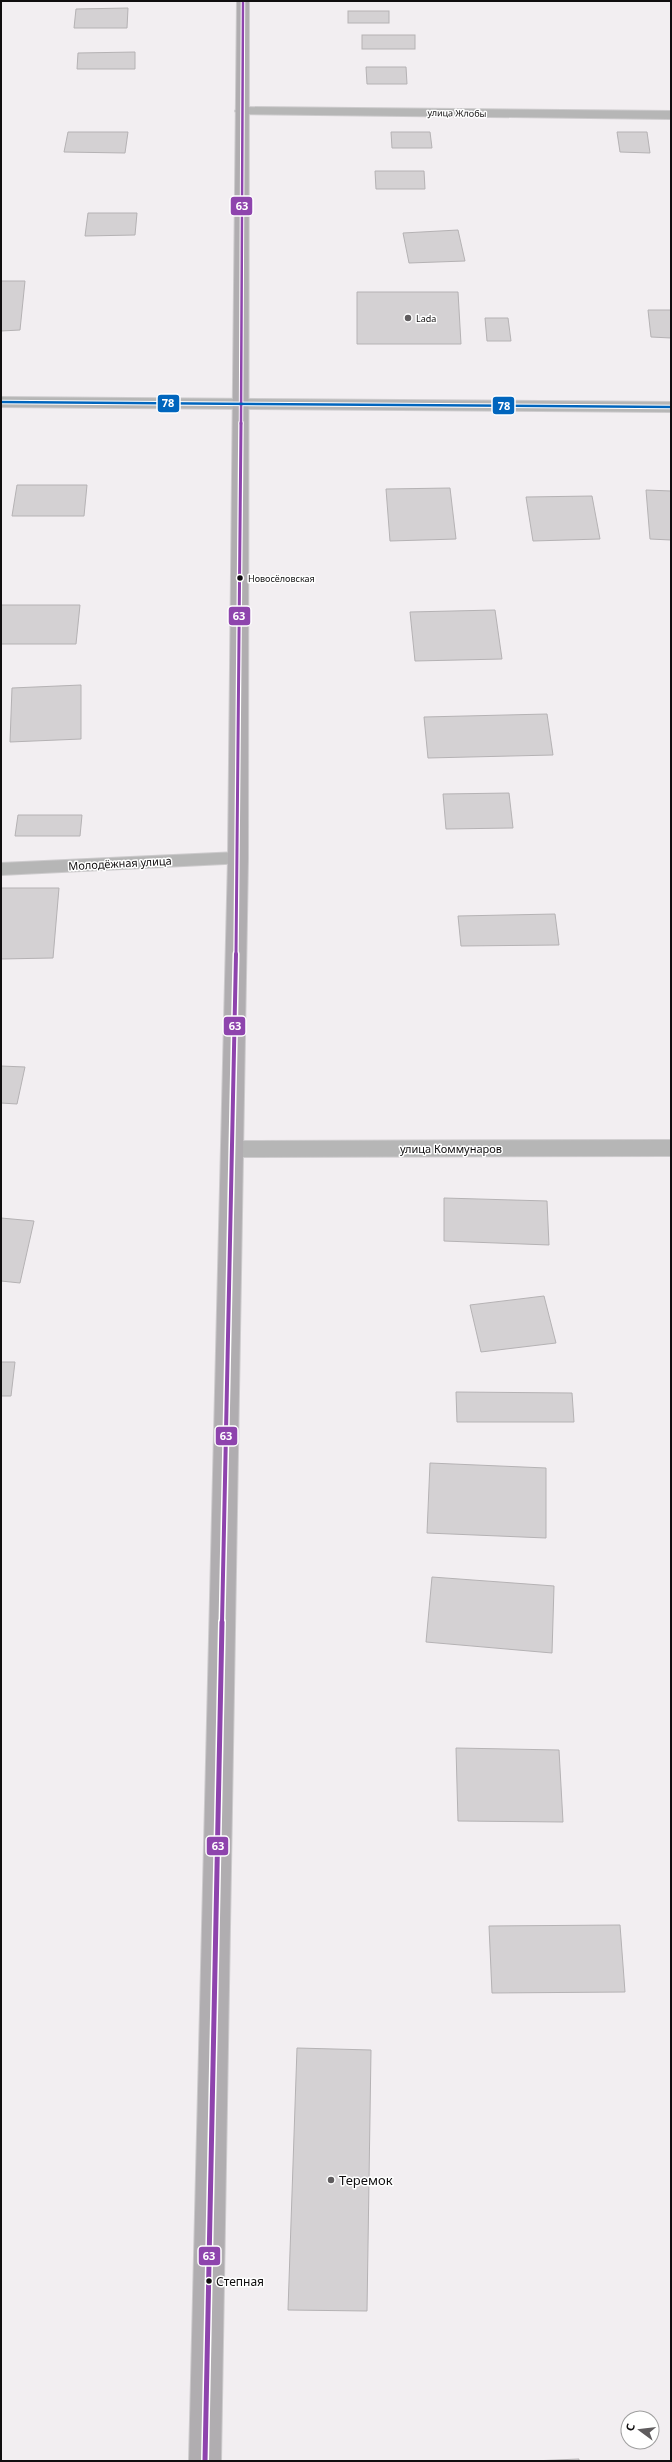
<svg xmlns="http://www.w3.org/2000/svg" width="672" height="2462" viewBox="0 0 672 2462" font-family="'Noto Sans',sans-serif">
  <style>
    .building { fill: #d4d1d3; stroke: #b5b2b4 }
    .lines { fill: none; stroke-linecap: round; stroke-linejoin: round }
    .minor-casing { stroke: #cdcbcd; stroke-width: 2 }
    .major-casing { stroke: #cdcbcd; stroke-width: 2 }
    .minor { fill: #b6b6b6; fill-rule: evenodd }
    .major { fill: #b0adb0; fill-rule: evenodd }
    .bus-1-far3-casing { stroke: #fff; stroke-width: 4.5 }
    .bus-1-far2-casing { stroke: #fff; stroke-width: 5.5 }
    .bus-1-far1-casing { stroke: #fff; stroke-width: 7 }
    .bus-1-casing { stroke: #fff; stroke-width: 8 }
    .bus-2-casing { stroke: #fff; stroke-width: 4.5 }
    .bus-1-far3 { stroke: #8e44ad; stroke-width: 2.5 }
    .bus-1-far2 { stroke: #8e44ad; stroke-width: 3 }
    .bus-1-far1 { stroke: #8e44ad; stroke-width: 4 }
    .bus-1 { stroke: #8e44ad; stroke-width: 5 }
    .bus-2 { stroke: #0065bd; stroke-width: 2.5 }
    .poi-dot { fill: #5f5c5e; stroke: #fff; stroke-width: 1.5 }
    .bus-dot { fill: #100e0f; stroke: #fff; stroke-width: 1.5 }
    .labels { text-anchor: middle; dominant-baseline: central; stroke-width: 3; stroke-linejoin: round; paint-order: stroke }
    .far-street-label { font-size: 9px; fill: #100e0f; stroke: #fff }
    .far-poi-label { font-size: 9px; fill: #100e0f; stroke: #fff; text-anchor: start }
    .far-bus-label { font-size: 9px; fill: #100e0f; stroke: #fff; text-anchor: start }
    .street-label { font-size: 11px; fill: #100e0f; stroke: #fff }
    .near-bus-label { font-size: 12px; fill: #100e0f; stroke: #fff; text-anchor: start }
    .near-poi-label { font-size: 13px; fill: #100e0f; stroke: #fff; text-anchor: start }
    .line-badge { stroke: #fff; stroke-width: 1.5 }
    .badge-label { font-size: 11px; text-anchor: middle; font-weight: bold; fill: #fff }
  </style>
  <rect width="100%" height="100%" fill="#f2eef1"/>
  <g class="building">
    <polygon points="128,8 127,28 74,28 76,9"/>
    <rect x="348" y="11" width="41" height="12"/>
    <rect x="362" y="35" width="53" height="14"/>
    <polygon points="135,52 135,69 77,69 78,53"/>
    <polygon points="366,67 406,67 407,84 367,84"/>
    <polygon points="68,132 128,132 125,153 64,152"/>
    <polygon points="391,132 430,132 432,148 392,148"/>
    <polygon points="617,132 647,132 650,153 620,152"/>
    <polygon points="375,171 424,171 425,189 376,189"/>
    <polygon points="88,213 137,213 135,235 85,236"/>
    <polygon points="458,230 465,261 409,263 403,233"/>
    <polygon points="1,281 25,281 20,330 1,331"/>
    <polygon points="357,292 458,292 461,344 357,344"/>
    <polygon points="648,310 671,310 671,338 651,337"/>
    <polygon points="485,318 508,318 511,341 487,341"/>
    <polygon points="17,485 87,485 84,516 12,516"/>
    <polygon points="450,488 456,539 390,541 386,489"/>
    <polygon points="646,490 671,491 671,540 650,539"/>
    <polygon points="592,496 600,539 533,541 526,497"/>
    <polygon points="1,605 80,605 76,644 1,644"/>
    <polygon points="495,610 502,659 415,661 410,612"/>
    <polygon points="81,685 81,739 10,742 12,688"/>
    <polygon points="547,714 553,755 428,758 424,717"/>
    <polygon points="509,793 513,828 446,829 443,794"/>
    <polygon points="18,815 82,815 80,836 15,836"/>
    <polygon points="1,888 59,888 53,958 1,959"/>
    <polygon points="555,914 559,945 461,946 458,916"/>
    <polygon points="1,1066 25,1067 17,1104 1,1103"/>
    <polygon points="444,1198 547,1201 549,1245 444,1241"/>
    <polygon points="1,1218 34,1221 20,1283 1,1281"/>
    <polygon points="544,1296 556,1343 481,1352 470,1305"/>
    <polygon points="1,1362 15,1362 11,1396 1,1396"/>
    <polygon points="456,1392 572,1393 574,1422 457,1422"/>
    <polygon points="430,1463 546,1468 546,1538 427,1533"/>
    <polygon points="432,1577 554,1586 552,1653 426,1642"/>
    <polygon points="456,1748 559,1750 563,1822 458,1821"/>
    <polygon points="620,1925 625,1992 492,1993 489,1926"/>
    <polygon points="297,2048 371,2050 367,2311 288,2310"/>
    <polygon points="579,2459 579,2461 532,2461"/>
  </g>
  <g class="lines">
    <g class="minor-casing">
      <g id="minor">
        <polygon points="242,107 671,111 671,119 237,114 235,111 237,108"/>
        <polygon points="1,397 671,402 671,412 1,407"/>
        <polygon points="238,852 245,853 248,858 245,863 1,875 1,863"/>
        <polygon points="671,1140 671,1156 232,1157 224,1155 221,1149 224,1143 232,1141"/>
      </g>
    </g>
    <g class="major-casing">
      <polygon id="major" points="237,1 249,1 248,858 221,2461 189,2461 228,858"/>
    </g>
    <use href="#minor" class="minor"/>
    <use href="#major" class="major"/>
    <g class="bus-1-far3-casing">
      <polyline id="bus-1-far3" points="241,424 243,1"/>
    </g>
    <g class="bus-1-far2-casing">
      <polyline id="bus-1-far2" points="236,955 241,423"/>
    </g>
    <g class="bus-1-far1-casing">
      <polyline id="bus-1-far1" points="222,1623 236,954"/>
    </g>
    <g class="bus-1-casing">
      <polyline id="bus-1" points="205,2461 222,1622"/>
    </g>
    <g class="bus-2-casing">
      <polyline id="bus-2" points="1,402 671,407"/>
    </g>
    <use href="#bus-1-far3" class="bus-1-far3"/>
    <use href="#bus-1-far2" class="bus-1-far2"/>
    <use href="#bus-1-far1" class="bus-1-far1"/>
    <use href="#bus-1" class="bus-1"/>
    <use href="#bus-2" class="bus-2"/>
  </g>
  <g class="poi-dot">
    <circle cx="408" cy="318" r="4"/>
    <circle cx="331" cy="2180" r="4"/>
  </g>
  <g class="bus-dot">
    <circle cx="240" cy="578" r="3.5"/>
    <circle cx="209" cy="2281" r="3.5"/>
  </g>
  <g class="labels">
    <g class="far-street-label">
      <text transform="translate(457 113) rotate(1)">улица Жлобы</text>
    </g>
    <g class="far-poi-label">
      <text x="416" y="318">Lada</text>
    </g>
    <g class="far-bus-label">
      <text x="248" y="578">Новосёловская</text>
    </g>
    <g class="street-label">
      <text transform="translate(120 863) rotate(-3)">Молодёжная улица</text>
      <text x="451" y="1148">улица Коммунаров</text>
    </g>
    <g class="near-bus-label">
      <text x="216" y="2281">Степная</text>
    </g>
    <g class="near-poi-label">
      <text x="339" y="2180">Теремок</text>
    </g>
  </g>
  <g class="line-badge">
    <rect x="230" y="196" width="23" height="20" rx="4" fill="#8e44ad"/>
    <rect x="157" y="394" width="23" height="19" rx="4" fill="#0065bd"/>
    <rect x="492" y="396" width="23" height="19" rx="4" fill="#0065bd"/>
    <rect x="228" y="606" width="23" height="20" rx="4" fill="#8e44ad"/>
    <rect x="223" y="1016" width="23" height="20" rx="4" fill="#8e44ad"/>
    <rect x="215" y="1426" width="23" height="20" rx="4" fill="#8e44ad"/>
    <rect x="206" y="1836" width="23" height="20" rx="4" fill="#8e44ad"/>
    <rect x="198" y="2246" width="23" height="20" rx="4" fill="#8e44ad"/>
  </g>
  <g class="badge-label">
    <text x="242" y="210">63</text>
    <text x="168" y="407">78</text>
    <text x="504" y="410">78</text>
    <text x="239" y="620">63</text>
    <text x="235" y="1030">63</text>
    <text x="226" y="1440">63</text>
    <text x="218" y="1850">63</text>
    <text x="209" y="2260">63</text>
  </g>
  <rect width="672" height="2462" fill="none" stroke="#100e0f" stroke-width="4"/>
  <g transform="translate(640 2430) rotate(285)"><circle r="19" fill="#ffffff" stroke="#9f9f9f"/>
  <path d="M0-3L7 15L0 10L-7 15Z" fill="#5f5c5e"/>
  <text y="-6" font-size="11" font-weight="bold" text-anchor="middle" fill="#100e0f">С</text>
  </g>
</svg>
